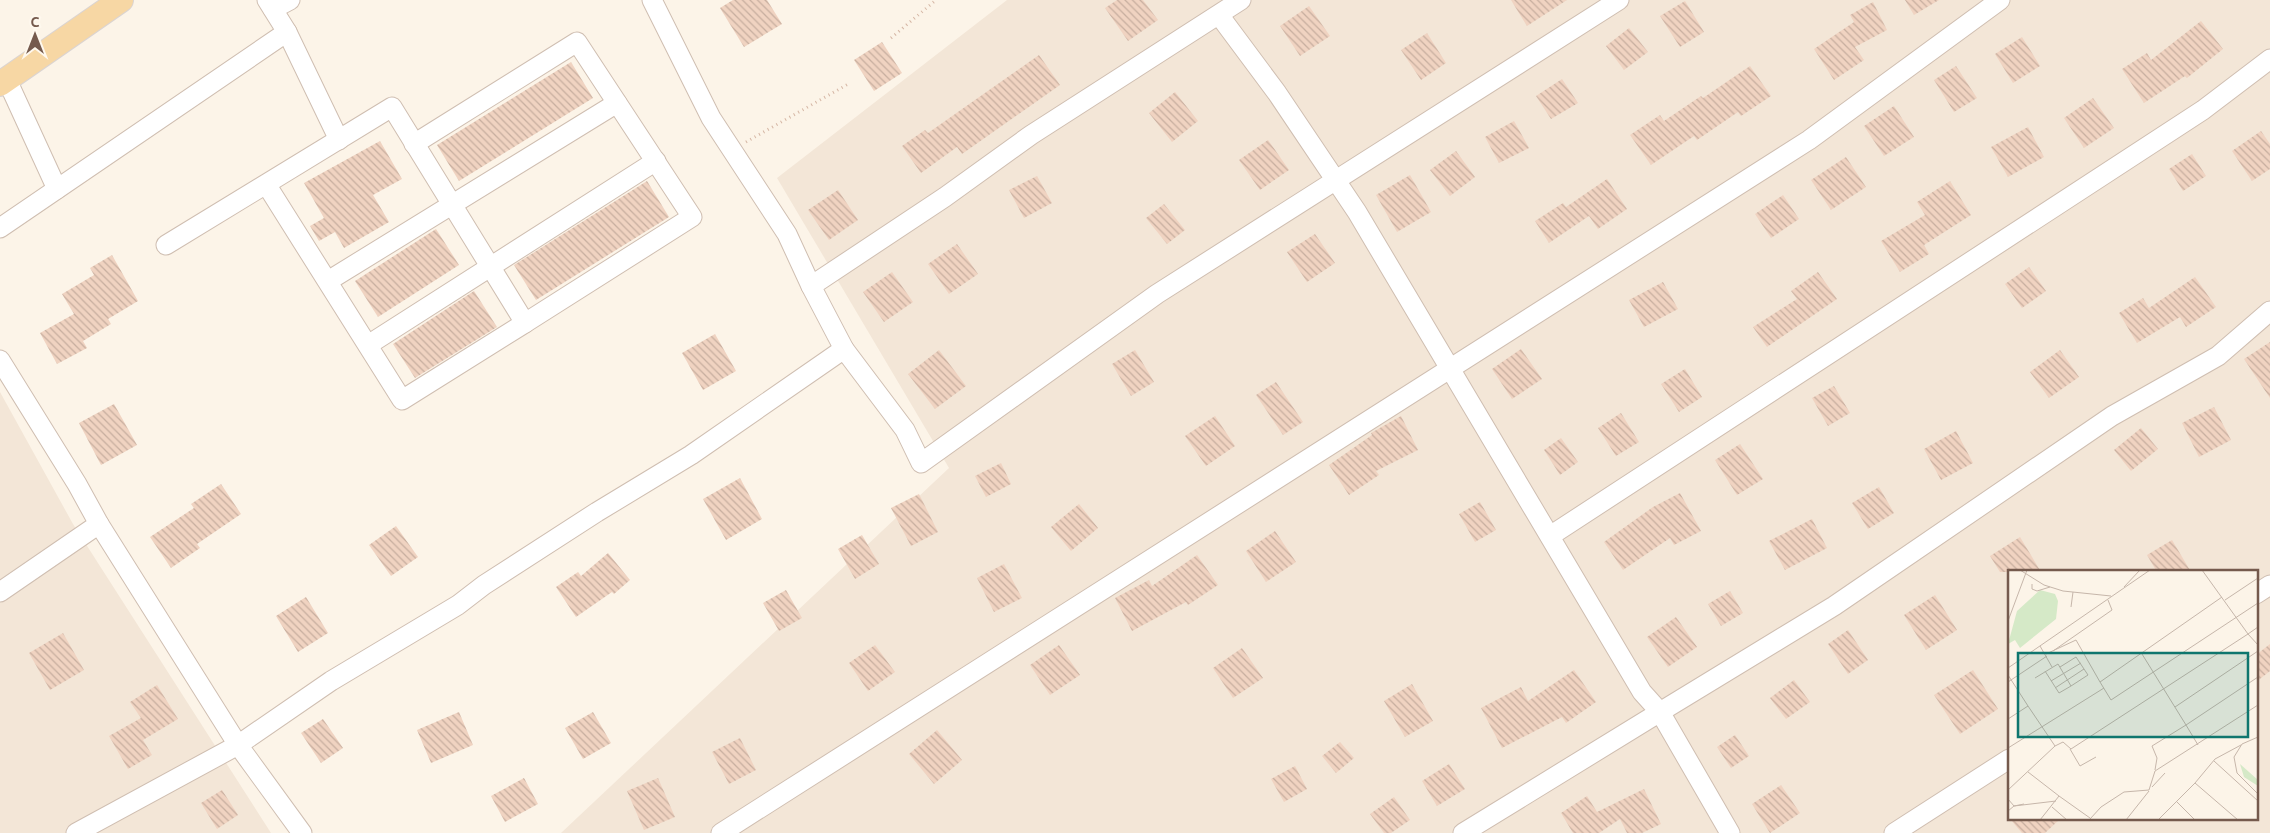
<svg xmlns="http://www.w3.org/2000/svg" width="2270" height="833" viewBox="0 0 2270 833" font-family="Ubuntu,sans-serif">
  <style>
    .residential { fill: #f3e6d7; fill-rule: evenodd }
    .building { fill: url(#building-back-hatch) }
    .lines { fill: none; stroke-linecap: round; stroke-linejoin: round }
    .minor-casing { stroke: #cfbeb1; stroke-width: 21 }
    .major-casing { stroke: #dbd4d1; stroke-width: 26 }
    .path { stroke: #d5b6a4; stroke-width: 3; stroke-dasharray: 1 4; stroke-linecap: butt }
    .minor { stroke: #fff; stroke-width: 19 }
    .major { stroke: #f7d7a4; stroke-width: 24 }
    .inset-road { fill: none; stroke: #c6b6aa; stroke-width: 1 }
    .view { fill: #0f766e; fill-opacity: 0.15; stroke: #0f766e; stroke-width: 2.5 }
    .inset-edge { fill: none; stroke: #755a4d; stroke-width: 2.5 }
  </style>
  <defs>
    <pattern id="building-back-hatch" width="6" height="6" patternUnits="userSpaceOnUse" patternTransform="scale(1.25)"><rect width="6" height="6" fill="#f0d3c1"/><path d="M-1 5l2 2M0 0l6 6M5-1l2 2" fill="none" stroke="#c7ae9f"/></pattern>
  </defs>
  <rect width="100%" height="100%" fill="#fcf4e8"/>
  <g class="residential">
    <path d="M1007 0H2270V833H561L949 468 777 178ZM2009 572H2256V819H2009Z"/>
    <polygon points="0,392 73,524 271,833 0,833"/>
  </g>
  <g class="building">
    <polygon points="733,0 767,0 782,24 744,47 720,8"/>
    <polygon points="1117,0 1143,0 1158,20 1128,41 1105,8"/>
    <polygon points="1511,0 1567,0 1527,26"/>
    <polygon points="1905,0 1939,0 1914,15"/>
    <polygon points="1685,1 1704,32 1680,47 1660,16"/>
    <polygon points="1873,2 1887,30 1855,47 1864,60 1834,80 1814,49 1854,22 1850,15"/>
    <polygon points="1309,6 1330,36 1300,56 1280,26"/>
    <polygon points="2201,21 2223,49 2187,78 2185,76 2144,103 2122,69 2147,53 2151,60"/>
    <polygon points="1629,28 1648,52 1624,70 1606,46"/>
    <polygon points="1427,33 1446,63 1421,80 1401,50"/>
    <polygon points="2022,37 2040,66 2013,83 1995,54"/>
    <polygon points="882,42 902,73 874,91 854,60"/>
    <polygon points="1039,55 1060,85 962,154 957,147 921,173 902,146 925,130 928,133"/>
    <polygon points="571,62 593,98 459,181 437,145"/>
    <polygon points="1750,66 1771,96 1741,116 1738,112 1697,140 1694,136 1651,165 1630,135 1660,115 1664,121 1701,96 1703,98"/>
    <polygon points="1956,66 1977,98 1954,112 1934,80"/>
    <polygon points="1562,79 1578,103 1551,119 1536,96"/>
    <polygon points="1175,92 1198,121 1172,142 1149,113"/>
    <polygon points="2093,98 2114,128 2084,148 2064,118"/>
    <polygon points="1894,106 1914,137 1884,156 1864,126"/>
    <polygon points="1514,121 1529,148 1499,163 1485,137"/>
    <polygon points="2028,127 2044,157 2008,177 1991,147"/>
    <polygon points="2261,131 2270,144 2270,169 2252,181 2232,151"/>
    <polygon points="1268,140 1289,170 1260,190 1239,160"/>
    <polygon points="380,141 402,179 373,195 389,222 344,248 335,232 319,241 310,226 324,218 304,183"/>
    <polygon points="1456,151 1475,177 1450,196 1430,170"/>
    <polygon points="2192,154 2206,176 2183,191 2169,169"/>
    <polygon points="1846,157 1866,187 1831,210 1811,180"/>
    <polygon points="1410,175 1431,212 1397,232 1376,195"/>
    <polygon points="1037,176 1052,203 1024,218 1009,190"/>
    <polygon points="1607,179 1627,209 1598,229 1589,216 1549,243 1535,221 1563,203 1566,207"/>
    <polygon points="647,181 669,217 536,300 514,265"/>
    <polygon points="1950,181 1971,215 1924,245 1929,254 1900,272 1881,241 1925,215 1917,202"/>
    <polygon points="838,190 858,220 829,240 808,210"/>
    <polygon points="1783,195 1799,219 1771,238 1755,214"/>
    <polygon points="1164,204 1185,230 1167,244 1146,218"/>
    <polygon points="436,229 459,265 378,317 355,281"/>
    <polygon points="1315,234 1335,263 1307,282 1287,252"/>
    <polygon points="957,244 978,274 949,294 928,264"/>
    <polygon points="112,255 138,301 108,319 111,324 83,341 87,348 57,364 40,333 74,314 62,294 94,275 90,268"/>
    <polygon points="2029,267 2046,291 2022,308 2005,284"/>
    <polygon points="892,272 913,302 884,322 863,292"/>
    <polygon points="1818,272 1837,299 1767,347 1753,327 1797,299 1791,291"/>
    <polygon points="2195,277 2216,307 2186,327 2180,317 2137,343 2119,313 2143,298 2149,308"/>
    <polygon points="1663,282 1678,309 1644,327 1629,300"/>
    <polygon points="474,291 497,327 415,378 393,344"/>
    <polygon points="715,334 736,371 703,390 682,353"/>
    <polygon points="2270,342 2270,398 2244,359"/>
    <polygon points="1521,349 1542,379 1512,399 1492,369"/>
    <polygon points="939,350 966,386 935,409 908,374"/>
    <polygon points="1135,350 1154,382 1131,396 1112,364"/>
    <polygon points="2060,350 2079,377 2049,398 2030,372"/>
    <polygon points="1685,369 1702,397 1679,412 1661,384"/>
    <polygon points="1276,382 1303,422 1283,435 1256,395"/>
    <polygon points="1834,386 1850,413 1828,426 1812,398"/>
    <polygon points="114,404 137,445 101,465 79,423"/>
    <polygon points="2214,407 2231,440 2199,457 2182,423"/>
    <polygon points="1621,413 1639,442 1616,456 1598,428"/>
    <polygon points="1215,416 1235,446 1206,466 1185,436"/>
    <polygon points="1401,416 1418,450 1376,471 1379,475 1349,495 1329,465 1372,435 1371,433"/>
    <polygon points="2141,428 2158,449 2131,471 2114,450"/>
    <polygon points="1956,431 1973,463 1941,480 1924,449"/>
    <polygon points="1561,438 1578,462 1560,475 1544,450"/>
    <polygon points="1740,444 1763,479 1737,495 1715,460"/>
    <polygon points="1001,463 1011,484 986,497 975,476"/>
    <polygon points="740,478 762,519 726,540 703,499"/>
    <polygon points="221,484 241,514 197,544 200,548 171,568 150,537 194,508 191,504"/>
    <polygon points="1879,487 1894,513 1868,529 1852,503"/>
    <polygon points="1680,493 1701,531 1674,545 1670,538 1623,570 1604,542 1653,507"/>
    <polygon points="919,494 938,532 911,546 891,508"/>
    <polygon points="1480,502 1496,530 1475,542 1459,514"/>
    <polygon points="1079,504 1098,528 1071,551 1051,527"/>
    <polygon points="1812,519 1827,548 1785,570 1769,541"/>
    <polygon points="396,526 418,557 391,576 369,545"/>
    <polygon points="1275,531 1296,562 1266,582 1246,551"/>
    <polygon points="862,535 879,564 855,579 838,549"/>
    <polygon points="2020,537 2041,572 2000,572 1990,556"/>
    <polygon points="2172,540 2191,572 2157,572 2147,555"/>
    <polygon points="608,553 630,580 614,594 612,592 576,617 556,587 578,572 581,576"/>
    <polygon points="1197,555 1218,585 1188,605 1186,602 1132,631 1115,598 1149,580 1152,586"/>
    <polygon points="1004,564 1022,598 994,612 977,578"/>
    <polygon points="786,590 802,618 779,631 763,603"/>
    <polygon points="1730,591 1743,613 1721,626 1708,604"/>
    <polygon points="1935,595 1957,630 1926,650 1904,615"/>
    <polygon points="306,597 328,633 298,652 276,616"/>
    <polygon points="1676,617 1697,647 1668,667 1647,637"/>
    <polygon points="1848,630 1868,660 1848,674 1828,644"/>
    <polygon points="63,633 84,670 50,690 29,653"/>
    <polygon points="2270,644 2270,671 2256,682 2256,655"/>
    <polygon points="875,645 895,672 868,691 849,663"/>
    <polygon points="1059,645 1080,675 1050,695 1030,665"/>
    <polygon points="1242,648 1263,678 1233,698 1213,668"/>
    <polygon points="1574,670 1596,702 1566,723 1562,717 1502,748 1481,708 1521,687 1528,701"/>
    <polygon points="1973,670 1998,709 1960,734 1934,695"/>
    <polygon points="1794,680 1810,702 1786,719 1770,698"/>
    <polygon points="1412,684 1433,721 1405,737 1384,701"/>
    <polygon points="157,685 178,719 143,740 152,755 128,769 109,736 141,718 130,702"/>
    <polygon points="459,712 473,745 431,763 417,730"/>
    <polygon points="593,712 611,743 583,759 565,728"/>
    <polygon points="323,719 343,748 321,763 301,733"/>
    <polygon points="937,730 962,760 934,784 909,754"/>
    <polygon points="1735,735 1749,756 1731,768 1717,747"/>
    <polygon points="740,738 756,770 729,784 712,752"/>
    <polygon points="1340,742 1354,758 1336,773 1322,756"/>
    <polygon points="1449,764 1465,789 1437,806 1422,781"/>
    <polygon points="1295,766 1307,789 1284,802 1271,779"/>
    <polygon points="524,778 538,804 505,822 491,796"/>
    <polygon points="658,778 675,817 644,830 627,791"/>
    <polygon points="1781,785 1800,813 1770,833 1752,804"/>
    <polygon points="1644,789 1661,824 1642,833 1627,833 1620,819 1599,833 1573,833 1561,813 1587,796 1597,812"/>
    <polygon points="222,790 238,815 217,829 201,803"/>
    <polygon points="1394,797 1410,820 1391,833 1384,833 1370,814"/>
    <polygon points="2010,819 2060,819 2045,833 2022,833"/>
  </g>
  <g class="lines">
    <g class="minor-casing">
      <g id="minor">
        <polyline points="267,0 287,32 339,140"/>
        <polyline points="652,0 711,118 787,234 811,286"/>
        <polyline points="1241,0 1031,135 945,197 811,286 844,349 905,430 921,463 1157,294 1619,0"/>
        <polyline points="273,9 290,0"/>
        <polyline points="1219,15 1277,93 1357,212 1642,692 1660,712 1834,606 2112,416 2218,356 2270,311"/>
        <polyline points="7,80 57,189"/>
        <polyline points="414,144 577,42 692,217 525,323"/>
        <polyline points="0,228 287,32"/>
        <polyline points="166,245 392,107 525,323 402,400 266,184"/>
        <polyline points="328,281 617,103"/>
        <polyline points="368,345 656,161"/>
        <polyline points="0,360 77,484 99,524 0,592"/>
        <polyline points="99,524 238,745 302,833"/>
        <polyline points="1550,536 2203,110 2270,59"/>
        <polyline points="2256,594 2270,585"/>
        <polyline points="76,833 238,745 331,681 458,605 484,585 597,512 691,455 844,349"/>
        <polyline points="721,833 1809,140 2000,0"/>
        <polyline points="1463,833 1660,712 1730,833"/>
        <polyline points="1894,833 2009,759"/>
      </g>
    </g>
    <g class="major-casing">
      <polyline id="major" points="0,84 121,0"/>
    </g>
    <g class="path">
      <polyline points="891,38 936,0"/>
      <polyline points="746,142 850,83"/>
    </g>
    <use href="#minor" class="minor"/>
    <use href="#major" class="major"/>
  </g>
  <g transform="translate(2008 570)">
    <rect width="250" height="250" fill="#fcf4e8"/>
    <path d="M32 20 47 24 50 31 48 49 12 78 7 70 0 74 9 41ZM232 194 250 210V216L236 207Z" fill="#d5e9c7"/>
    <path class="inset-road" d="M12 0 36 15 55 21 103 26M24 14V19L29 21 42 17M116 17 132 0M214 27 92 112 103 130 250 33M217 30 250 8M63 37 65 22M0 51 19 0M250 57 240 64 250 75M32 76 44 97M45 81 104 40 100 30M38 84 68 70 92 112M134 84 178 155 250 107M52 97 68 87 80 105 63 116M0 98 142 0M0 105 20 136 0 149M27 108 50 94 63 116 51 123 37 101M43 111 73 93M0 112 39 86M47 118 76 99M20 136 47 176 55 172 63 179 240 64 194 0M167 137 250 81M250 167 234 174 226 187 229 203 250 224M0 178 96 118M62 179 72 196 88 187M206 191 250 231M147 200 149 188 144 176 178 155 190 175M20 202 51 226M187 213 207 189 233 175M144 217 157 203M0 220 47 176M0 229 6 236 48 231M169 232 187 250M44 237 59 250M0 241 6 236 16 234M82 249 93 237 116 222 141 220 147 201 250 135M32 250 51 226 82 248M118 250 141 221M150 250 187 213 230 250"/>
    <path class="view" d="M10 83H240V167H10Z"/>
    <rect width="250" height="250" class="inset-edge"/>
  </g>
  <g transform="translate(35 35)" stroke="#fef8ee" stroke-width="4" paint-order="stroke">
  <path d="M0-4L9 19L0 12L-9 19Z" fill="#755a4d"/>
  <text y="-8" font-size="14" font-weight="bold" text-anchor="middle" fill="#755a4d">С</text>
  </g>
</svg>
